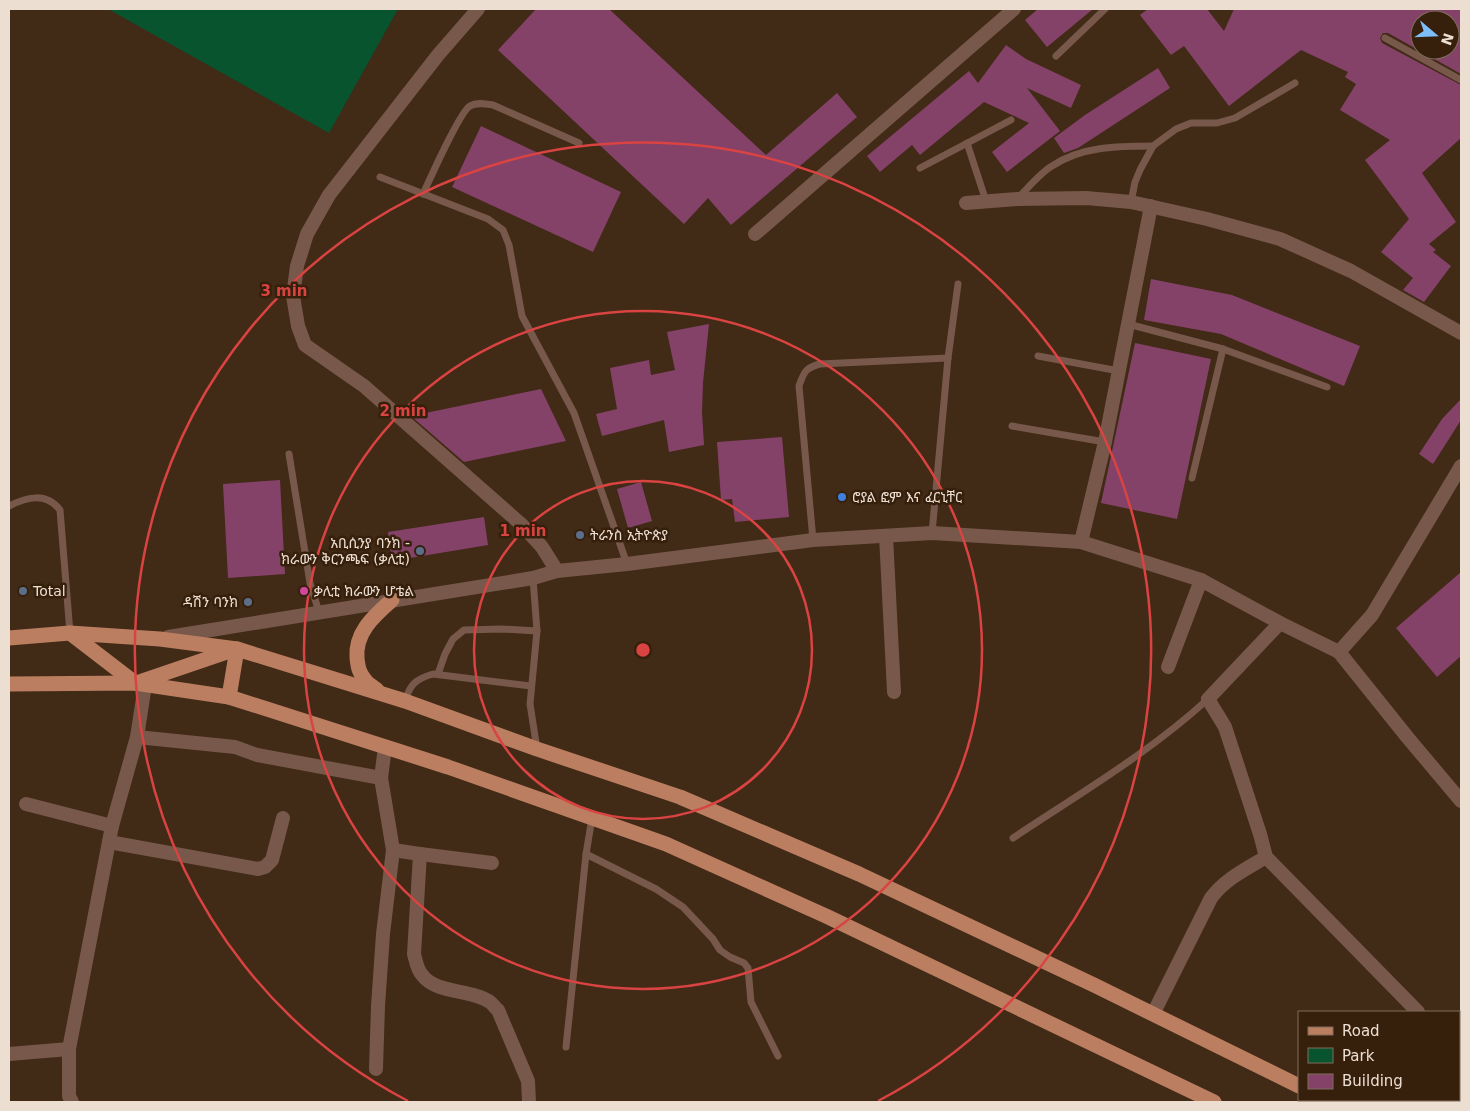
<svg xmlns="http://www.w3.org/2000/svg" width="1470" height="1111" viewBox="0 0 1470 1111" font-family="'DejaVu Sans','Noto Sans Ethiopic',sans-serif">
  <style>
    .green { fill: #08542f }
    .building { fill: #844269; fill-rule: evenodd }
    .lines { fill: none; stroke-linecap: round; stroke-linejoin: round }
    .lane { stroke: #77584a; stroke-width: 7 }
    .street { stroke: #77584a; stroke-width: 14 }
    .primary { stroke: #bc7e61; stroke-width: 15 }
    .ring { fill: none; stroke: #d94342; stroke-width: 2.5 }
    .shop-dot { fill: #3f7fe0; stroke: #36200c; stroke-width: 2 }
    .service-dot { fill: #5c6f8a; stroke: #36200c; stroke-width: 2 }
    .hotel-dot { fill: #d1479c; stroke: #36200c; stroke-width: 2 }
    .labels { text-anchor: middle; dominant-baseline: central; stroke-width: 5; stroke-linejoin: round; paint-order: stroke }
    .poi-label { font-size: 14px; fill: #edded2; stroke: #36200c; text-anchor: start }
    .centre { fill: #d94342; stroke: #36200c; stroke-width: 2.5 }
    .ring-label { font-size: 15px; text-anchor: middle; font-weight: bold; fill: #d94342; stroke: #36200c; stroke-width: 5; stroke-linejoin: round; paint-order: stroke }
  </style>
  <rect width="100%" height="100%" fill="#412a16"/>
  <polygon class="green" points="108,9 398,9 329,133"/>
  <g class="building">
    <polygon points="536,9 609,9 766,155 837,93 857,117 731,225 708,198 684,224 498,50"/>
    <polygon points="1038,9 1093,9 1047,47 1025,20"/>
    <path d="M1148 9H1207L1224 31 1234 9H1461V74L1388 33H1383L1380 38 1382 43 1461 85V138L1422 173 1456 222 1429 244 1436 250 1433 252 1451 266 1424 302 1403 290 1413 278 1381 252 1409 219 1365 160 1390 140 1340 110 1356 84 1345 77 1348 72 1301 50 1229 106 1184 46 1171 55 1140 15ZM1420 20H1450V50H1420Z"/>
    <polygon points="1006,45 1026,59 1081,85 1071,108 1027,88 1060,131 1007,172 992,152 1029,123 984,102 920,155 912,145 880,172 867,156 969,71 978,83"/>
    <polygon points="1158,68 1170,88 1078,148 1064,153 1054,138 1085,115"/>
    <polygon points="481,126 621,192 593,252 452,187"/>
    <polygon points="1151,279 1232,295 1360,346 1344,386 1221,334 1144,320"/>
    <polygon points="709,324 703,383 702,412 704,445 669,452 664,420 602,436 596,414 617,409 610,368 649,360 651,375 675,370 667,332"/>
    <polygon points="1135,343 1211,359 1177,519 1101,503"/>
    <polygon points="541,389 566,441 464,462 411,416"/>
    <polygon points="1461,399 1461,420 1433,464 1419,454 1442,419"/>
    <polygon points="782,437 789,517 735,522 732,499 721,500 717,442"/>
    <polygon points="280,480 285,574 228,578 223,484"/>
    <polygon points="641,482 652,521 628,528 617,489"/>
    <polygon points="484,517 488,545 392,561 388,532"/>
    <polygon points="1461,572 1461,656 1437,677 1396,628"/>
  </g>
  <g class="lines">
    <g class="lane">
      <polyline points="1385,38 1461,80"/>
      <polyline points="1056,56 1105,9"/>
      <polyline points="967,143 986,201"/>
      <polyline points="920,168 1011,120"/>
      <polyline points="380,177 488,219 503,230 509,245 522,316 574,413 627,564"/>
      <path d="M423 194C430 179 460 111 470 106 477 102 485 104 493 105L579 143"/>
      <path d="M1018 198C1028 188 1040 173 1052 166 1082 146 1119 146 1153 146"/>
      <polyline points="1131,202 1135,182 1140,170 1153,146 1176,129 1191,123 1217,123 1235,118 1295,83"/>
      <polyline points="1128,324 1223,349 1327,387"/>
      <polyline points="1038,356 1119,371"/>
      <polyline points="1012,426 1105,442"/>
      <polyline points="289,454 310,583 319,612"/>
      <polyline points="1192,478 1223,349"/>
      <path d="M9 506C27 497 46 492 60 510L70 633"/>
      <polyline points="932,533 948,358 958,284"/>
      <path d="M813 540 799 386C804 372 805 368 820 364L948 358"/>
      <polyline points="533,578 537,631 530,704 537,749"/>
      <polyline points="438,674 445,654 453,639 464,630 502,629 537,631"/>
      <path d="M405 701C410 684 416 679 433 674L531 686"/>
      <path d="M1013 838C1079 794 1149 753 1208 699"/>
      <polyline points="586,854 656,889 683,907 713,939 720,950 730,957 744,963 748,968 751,1002 778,1056"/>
      <polyline points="566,1047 586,854 592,818"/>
    </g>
    <g class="street">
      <polyline points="478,9 438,55 329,195 307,234 297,266 293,296 298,326 305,345 364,386 522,525 542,547 557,571"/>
      <polyline points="966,203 1017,199 1086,198 1131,202 1207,219 1280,239 1351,271 1461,333"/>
      <polyline points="755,234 1014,9"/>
      <polyline points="886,536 894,692"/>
      <polyline points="1081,542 1105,442 1151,206"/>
      <polyline points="1280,623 1208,699 1225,727 1260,834 1266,857 1418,1012"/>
      <polyline points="168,637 533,578 557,571 627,564 813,540 932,533 1081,542 1201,580 1280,623 1339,652 1408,738 1461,801"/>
      <polyline points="1339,652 1372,615 1461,466"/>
      <polyline points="1168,667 1201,580"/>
      <polyline points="137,737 235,747 257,755 381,778"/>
      <polyline points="26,804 112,826"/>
      <polyline points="109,842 258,869 265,867 272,860 283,818"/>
      <path d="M393 850 420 854 414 954C416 961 417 970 423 976 437 994 472 989 490 1002 493 1004 495 1008 498 1010L528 1081 529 1102"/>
      <polyline points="420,854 492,863"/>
      <path d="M1153 1014 1211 898C1225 879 1246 869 1266 857"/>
      <polyline points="1459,1030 1461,1029"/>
      <polyline points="69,1049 69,1096 72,1102"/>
      <polyline points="9,1054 69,1049 112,826 137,737 145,685"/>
      <polyline points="376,1069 378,1006 383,934 393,850 381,778 385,747"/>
      <polyline points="1382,1102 1384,1100"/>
    </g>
    <g class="primary">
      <polyline points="70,633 135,683"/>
      <polyline points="9,638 70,633 160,639 237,649 405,701 537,749 680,797 859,874 1094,985 1299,1086"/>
      <polyline points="139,682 233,650"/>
      <polyline points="9,684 135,683 229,697 448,767 666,844 826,916 1214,1102"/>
      <path d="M377 690C373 687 368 684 365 680 359 673 358 667 357 658 355 632 374 616 392 600"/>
      <polyline points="229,697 237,649"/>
      <polyline points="1328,1100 1333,1102"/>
    </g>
  </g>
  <g class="ring">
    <circle cx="643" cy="650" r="169"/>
    <circle cx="643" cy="650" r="339"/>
    <path d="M408 1101A508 508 0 1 1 878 1101"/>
  </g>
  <circle class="shop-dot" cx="842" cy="497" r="5"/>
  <g class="service-dot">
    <circle cx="580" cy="535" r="5"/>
    <circle cx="420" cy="551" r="5"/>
    <circle cx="23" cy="591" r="5"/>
    <circle cx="248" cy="602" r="5"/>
  </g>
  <circle class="hotel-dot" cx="304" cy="591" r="5"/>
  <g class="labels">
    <g class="poi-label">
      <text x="852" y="497">ሮያል ፎም እና ፈርኒቸር</text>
      <text x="590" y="535">ትራንስ ኢትዮጵያ</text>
      <text x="410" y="543" text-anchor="end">አቢሲንያ ባንክ -<tspan x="410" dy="16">ክራውን ቅርንጫፍ (ቃሊቲ)</tspan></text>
      <text x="33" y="591">Total</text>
      <text x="314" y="591">ቃሊቲ ክራውን ሆቴል</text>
      <text x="238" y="602" text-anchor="end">ዳሽን ባንክ</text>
    </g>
  </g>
  <circle cx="643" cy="650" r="8" class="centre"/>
  <g class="ring-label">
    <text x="284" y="296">3 min</text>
    <text x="403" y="416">2 min</text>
    <text x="523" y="536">1 min</text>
  </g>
  <rect width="1470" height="1111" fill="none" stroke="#edded2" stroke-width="20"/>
  <rect x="1298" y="1011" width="162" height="90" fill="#36200c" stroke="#7f6c5b"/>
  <rect x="1308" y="1027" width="25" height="8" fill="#bc7e61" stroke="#7f6c5b"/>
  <text x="1342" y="1036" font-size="15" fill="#edded2">Road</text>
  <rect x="1308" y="1048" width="25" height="15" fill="#08542f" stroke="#7f6c5b"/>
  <text x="1342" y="1061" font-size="15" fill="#edded2">Park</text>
  <rect x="1308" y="1074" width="25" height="15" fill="#844269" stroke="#7f6c5b"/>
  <text x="1342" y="1086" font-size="15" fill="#edded2">Building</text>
  <g transform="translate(1435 35) rotate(109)"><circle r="24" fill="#36200c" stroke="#7f6c5b"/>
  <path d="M0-4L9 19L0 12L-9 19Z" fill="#7dbef9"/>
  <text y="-8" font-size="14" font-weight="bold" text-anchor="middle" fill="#edded2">N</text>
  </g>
</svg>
